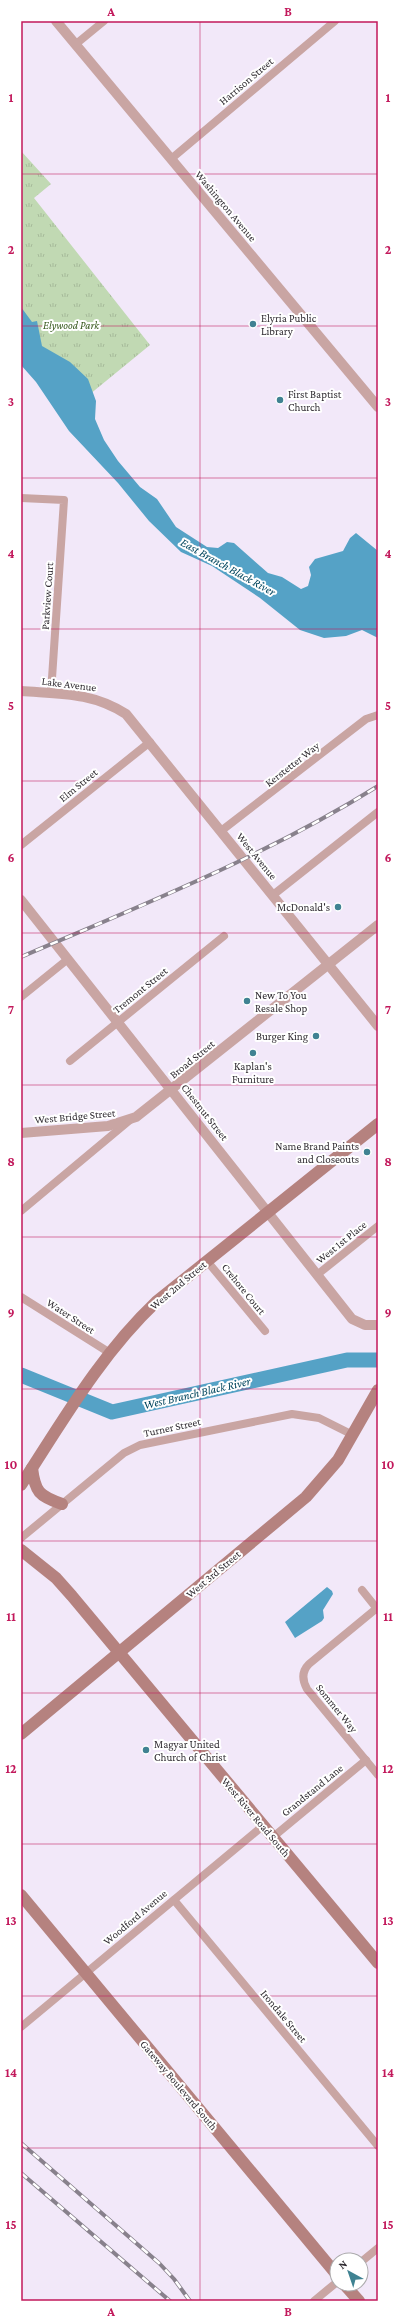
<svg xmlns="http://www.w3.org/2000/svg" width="399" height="2322" viewBox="0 0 399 2322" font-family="'Crimson Pro',serif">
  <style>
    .grass { fill: url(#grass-tufts) }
    .water { fill: #55a2c6 }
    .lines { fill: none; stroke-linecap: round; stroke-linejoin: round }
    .river { stroke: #55a2c6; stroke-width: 15 }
    .minor { stroke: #c9a5a3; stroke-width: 8 }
    .tertiary { stroke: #c9a5a3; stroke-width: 10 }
    .secondary { stroke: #b5827f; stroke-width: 12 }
    .rail-casing { stroke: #88818c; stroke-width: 4 }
    .rail { stroke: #fff; stroke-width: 2.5; stroke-dasharray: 8; stroke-linecap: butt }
    .grid { fill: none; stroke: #c2185b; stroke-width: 1; stroke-opacity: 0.55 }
    .poi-dot { fill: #3f8292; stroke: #fff; stroke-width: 1.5 }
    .labels { text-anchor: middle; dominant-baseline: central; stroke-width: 4; stroke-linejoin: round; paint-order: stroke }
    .street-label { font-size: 11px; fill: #302c32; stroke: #fff }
    .poi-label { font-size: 11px; fill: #302c32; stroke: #fff; text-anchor: start }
    .park-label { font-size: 11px; font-style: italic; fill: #325517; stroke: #fff }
    .water-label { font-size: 12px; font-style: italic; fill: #00455d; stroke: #fff }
    .neatline { fill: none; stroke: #c2185b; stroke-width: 1.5 }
    .grid-label { font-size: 13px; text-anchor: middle; font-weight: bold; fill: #c2185b }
  </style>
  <defs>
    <pattern id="grass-tufts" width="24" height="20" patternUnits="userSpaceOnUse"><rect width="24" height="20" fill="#c1d9b3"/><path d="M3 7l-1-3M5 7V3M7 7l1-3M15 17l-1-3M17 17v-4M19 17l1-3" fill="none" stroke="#a6ba9a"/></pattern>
  </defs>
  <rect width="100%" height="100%" fill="#f2e8f9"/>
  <polygon class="grass" points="21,151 51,184 34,198 150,345 73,408 21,343"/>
  <g class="water">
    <polygon points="21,307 32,322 37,321 42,346 70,362 88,379 96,401 95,419 104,440 118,461 140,487 157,499 176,527 207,547 218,548 227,542 234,543 268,573 282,577 301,589 308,586 311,575 309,567 315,559 343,551 350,538 356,533 378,551 378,638 362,630 346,636 324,638 300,630 260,598 212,566 181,552 149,521 118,483 69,431 36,382 21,365"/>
    <polygon points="327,1587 332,1591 333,1594 323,1610 324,1618 322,1621 295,1638 285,1622"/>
  </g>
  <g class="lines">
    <polyline class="river" points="21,1375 112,1412 347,1360 378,1360"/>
    <g class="minor">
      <polyline points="76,44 104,21"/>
      <polyline points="171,159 335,21"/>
      <polyline points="21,498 64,500 51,693"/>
      <polyline points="221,831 366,719 378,715"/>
      <polyline points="21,845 150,742"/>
      <polyline points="273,895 378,812"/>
      <polyline points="21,997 68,959"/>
      <polyline points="70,1061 224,936"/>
      <polyline points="21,1211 130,1120"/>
      <polyline points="207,1261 265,1331"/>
      <polyline points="318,1274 378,1226"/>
      <polyline points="21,1297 110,1353"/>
      <polyline points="21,1538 124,1453 140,1445 292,1414 319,1418 353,1435"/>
      <polyline points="362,1590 378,1610"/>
      <path d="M377 1608 309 1664C302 1671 302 1680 307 1689L378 1775"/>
      <polyline points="273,1837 366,1760"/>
      <polyline points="174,1900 378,2146"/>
      <polyline points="21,2027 264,1825"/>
      <polyline points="361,2262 378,2248"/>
      <polyline points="314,2301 337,2282"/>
    </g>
    <g class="tertiary">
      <polyline points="56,21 378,407"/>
      <path d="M21 691C60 694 92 692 126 714L378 1026"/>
      <polyline points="21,900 352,1319 365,1325 378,1325"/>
      <polyline points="21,1133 108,1126 136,1117 378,925"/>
    </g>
    <g class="secondary">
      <path d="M32 1468C35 1492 39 1496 62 1504"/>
      <path d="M21 1485C62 1422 101 1354 156 1302L378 1124"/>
      <polyline points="21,1550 56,1578 72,1596 378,1963"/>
      <polyline points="21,1734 306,1497 338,1460 378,1390"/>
      <polyline points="21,1895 337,2275"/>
      <polyline points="344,2284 359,2301"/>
    </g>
    <g class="rail-casing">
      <g id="rail">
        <path d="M21 957C142 905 266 856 378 786"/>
        <polyline points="21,2143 159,2263 174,2279 190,2301"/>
        <polyline points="21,2173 170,2301"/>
      </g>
    </g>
    <use href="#rail" class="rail"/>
  </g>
  <path class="grid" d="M200 21V2301M21 174H378M21 326H378M21 478H378M21 629H378M21 781H378M21 933H378M21 1085H378M21 1237H378M21 1389H378M21 1541H378M21 1693H378M21 1844H378M21 1996H378M21 2148H378"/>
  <g class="poi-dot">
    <circle cx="253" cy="324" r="4"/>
    <circle cx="280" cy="400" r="4"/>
    <circle cx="338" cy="907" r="4"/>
    <circle cx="247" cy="1001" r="4"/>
    <circle cx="316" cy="1036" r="4"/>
    <circle cx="253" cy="1053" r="4"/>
    <circle cx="367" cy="1152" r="4"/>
    <circle cx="146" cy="1750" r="4"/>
  </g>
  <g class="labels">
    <g class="street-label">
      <text transform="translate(246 81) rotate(-40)">Harrison Street</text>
      <text transform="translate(226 206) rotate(50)">Washington Avenue</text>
      <text transform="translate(47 596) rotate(-86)">Parkview Court</text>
      <text transform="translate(69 684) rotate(7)">Lake Avenue</text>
      <text transform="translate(292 764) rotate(-38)">Kerstetter Way</text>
      <text transform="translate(78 785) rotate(-39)">Elm Street</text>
      <text transform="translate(257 856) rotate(51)">West Avenue</text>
      <text transform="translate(140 990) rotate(-39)">Tremont Street</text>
      <text transform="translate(192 1059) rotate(-39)">Broad Street</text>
      <text transform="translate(205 1112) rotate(52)">Chestnut Street</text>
      <text transform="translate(75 1116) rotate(-5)">West Bridge Street</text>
      <text transform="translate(341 1242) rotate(-39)">West 1st Place</text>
      <text transform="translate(178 1285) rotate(-40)">West 2nd Street</text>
      <text transform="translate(244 1289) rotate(51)">Crehore Court</text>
      <text transform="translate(71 1316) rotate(33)">Water Street</text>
      <text transform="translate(172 1427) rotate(-12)">Turner Street</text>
      <text transform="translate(213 1574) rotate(-40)">West 3rd Street</text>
      <text transform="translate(337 1708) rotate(51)">Sommer Way</text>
      <text transform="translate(312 1790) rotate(-39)">Grandstand Lane</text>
      <text transform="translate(256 1817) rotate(50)">West River Road South</text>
      <text transform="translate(135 1917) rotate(-40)">Woodford Avenue</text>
      <text transform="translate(284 2016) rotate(50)">Irondale Street</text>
      <text transform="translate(179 2085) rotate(50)">Gateway Boulevard South</text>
    </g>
    <g class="poi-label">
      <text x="261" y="318">Elyria Public<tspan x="261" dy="13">Library</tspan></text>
      <text x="288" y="394">First Baptist<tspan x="288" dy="13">Church</tspan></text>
      <text x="330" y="907" text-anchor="end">McDonald's</text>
      <text x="255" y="995">New To You<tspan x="255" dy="13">Resale Shop</tspan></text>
      <text x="308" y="1036" text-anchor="end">Burger King</text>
      <text x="253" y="1066" text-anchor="middle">Kaplan's<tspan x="253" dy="13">Furniture</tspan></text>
      <text x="359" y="1146" text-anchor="end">Name Brand Paints<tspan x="359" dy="13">and Closeouts</tspan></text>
      <text x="154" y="1744">Magyar United<tspan x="154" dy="13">Church of Christ</tspan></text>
    </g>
    <g class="park-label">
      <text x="71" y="325">Elywood Park</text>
    </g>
    <g class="water-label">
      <text transform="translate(228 567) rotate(29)">East Branch Black River</text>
      <text transform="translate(197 1393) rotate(-13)">West Branch Black River</text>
    </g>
  </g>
  <rect width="399" height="2322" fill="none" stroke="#ffffff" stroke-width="44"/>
  <g transform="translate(349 2272) rotate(320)"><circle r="19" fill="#ffffff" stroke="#acabad"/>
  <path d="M0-3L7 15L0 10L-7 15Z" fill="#3f8292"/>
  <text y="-6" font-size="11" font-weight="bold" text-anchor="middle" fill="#302c32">N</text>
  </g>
  <rect x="22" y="22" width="355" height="2278" class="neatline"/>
  <g class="grid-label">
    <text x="111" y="16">A</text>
    <text x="288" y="16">B</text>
    <text x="11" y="102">1</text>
    <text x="388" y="102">1</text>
    <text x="11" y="254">2</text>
    <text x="388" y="254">2</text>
    <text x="11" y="406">3</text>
    <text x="388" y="406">3</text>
    <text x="11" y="558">4</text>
    <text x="388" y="558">4</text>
    <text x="11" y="710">5</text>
    <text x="388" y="710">5</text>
    <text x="11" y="862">6</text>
    <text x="388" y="862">6</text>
    <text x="11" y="1014">7</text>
    <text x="388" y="1014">7</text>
    <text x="11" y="1166">8</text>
    <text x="388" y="1166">8</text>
    <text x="11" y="1317">9</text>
    <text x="388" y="1317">9</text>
    <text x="11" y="1469">10</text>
    <text x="388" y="1469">10</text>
    <text x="11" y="1621">11</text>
    <text x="388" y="1621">11</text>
    <text x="11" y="1773">12</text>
    <text x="388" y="1773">12</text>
    <text x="11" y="1925">13</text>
    <text x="388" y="1925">13</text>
    <text x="11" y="2077">14</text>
    <text x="388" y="2077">14</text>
    <text x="11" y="2229">15</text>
    <text x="388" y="2229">15</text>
    <text x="111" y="2316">A</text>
    <text x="288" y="2316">B</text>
  </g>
</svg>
